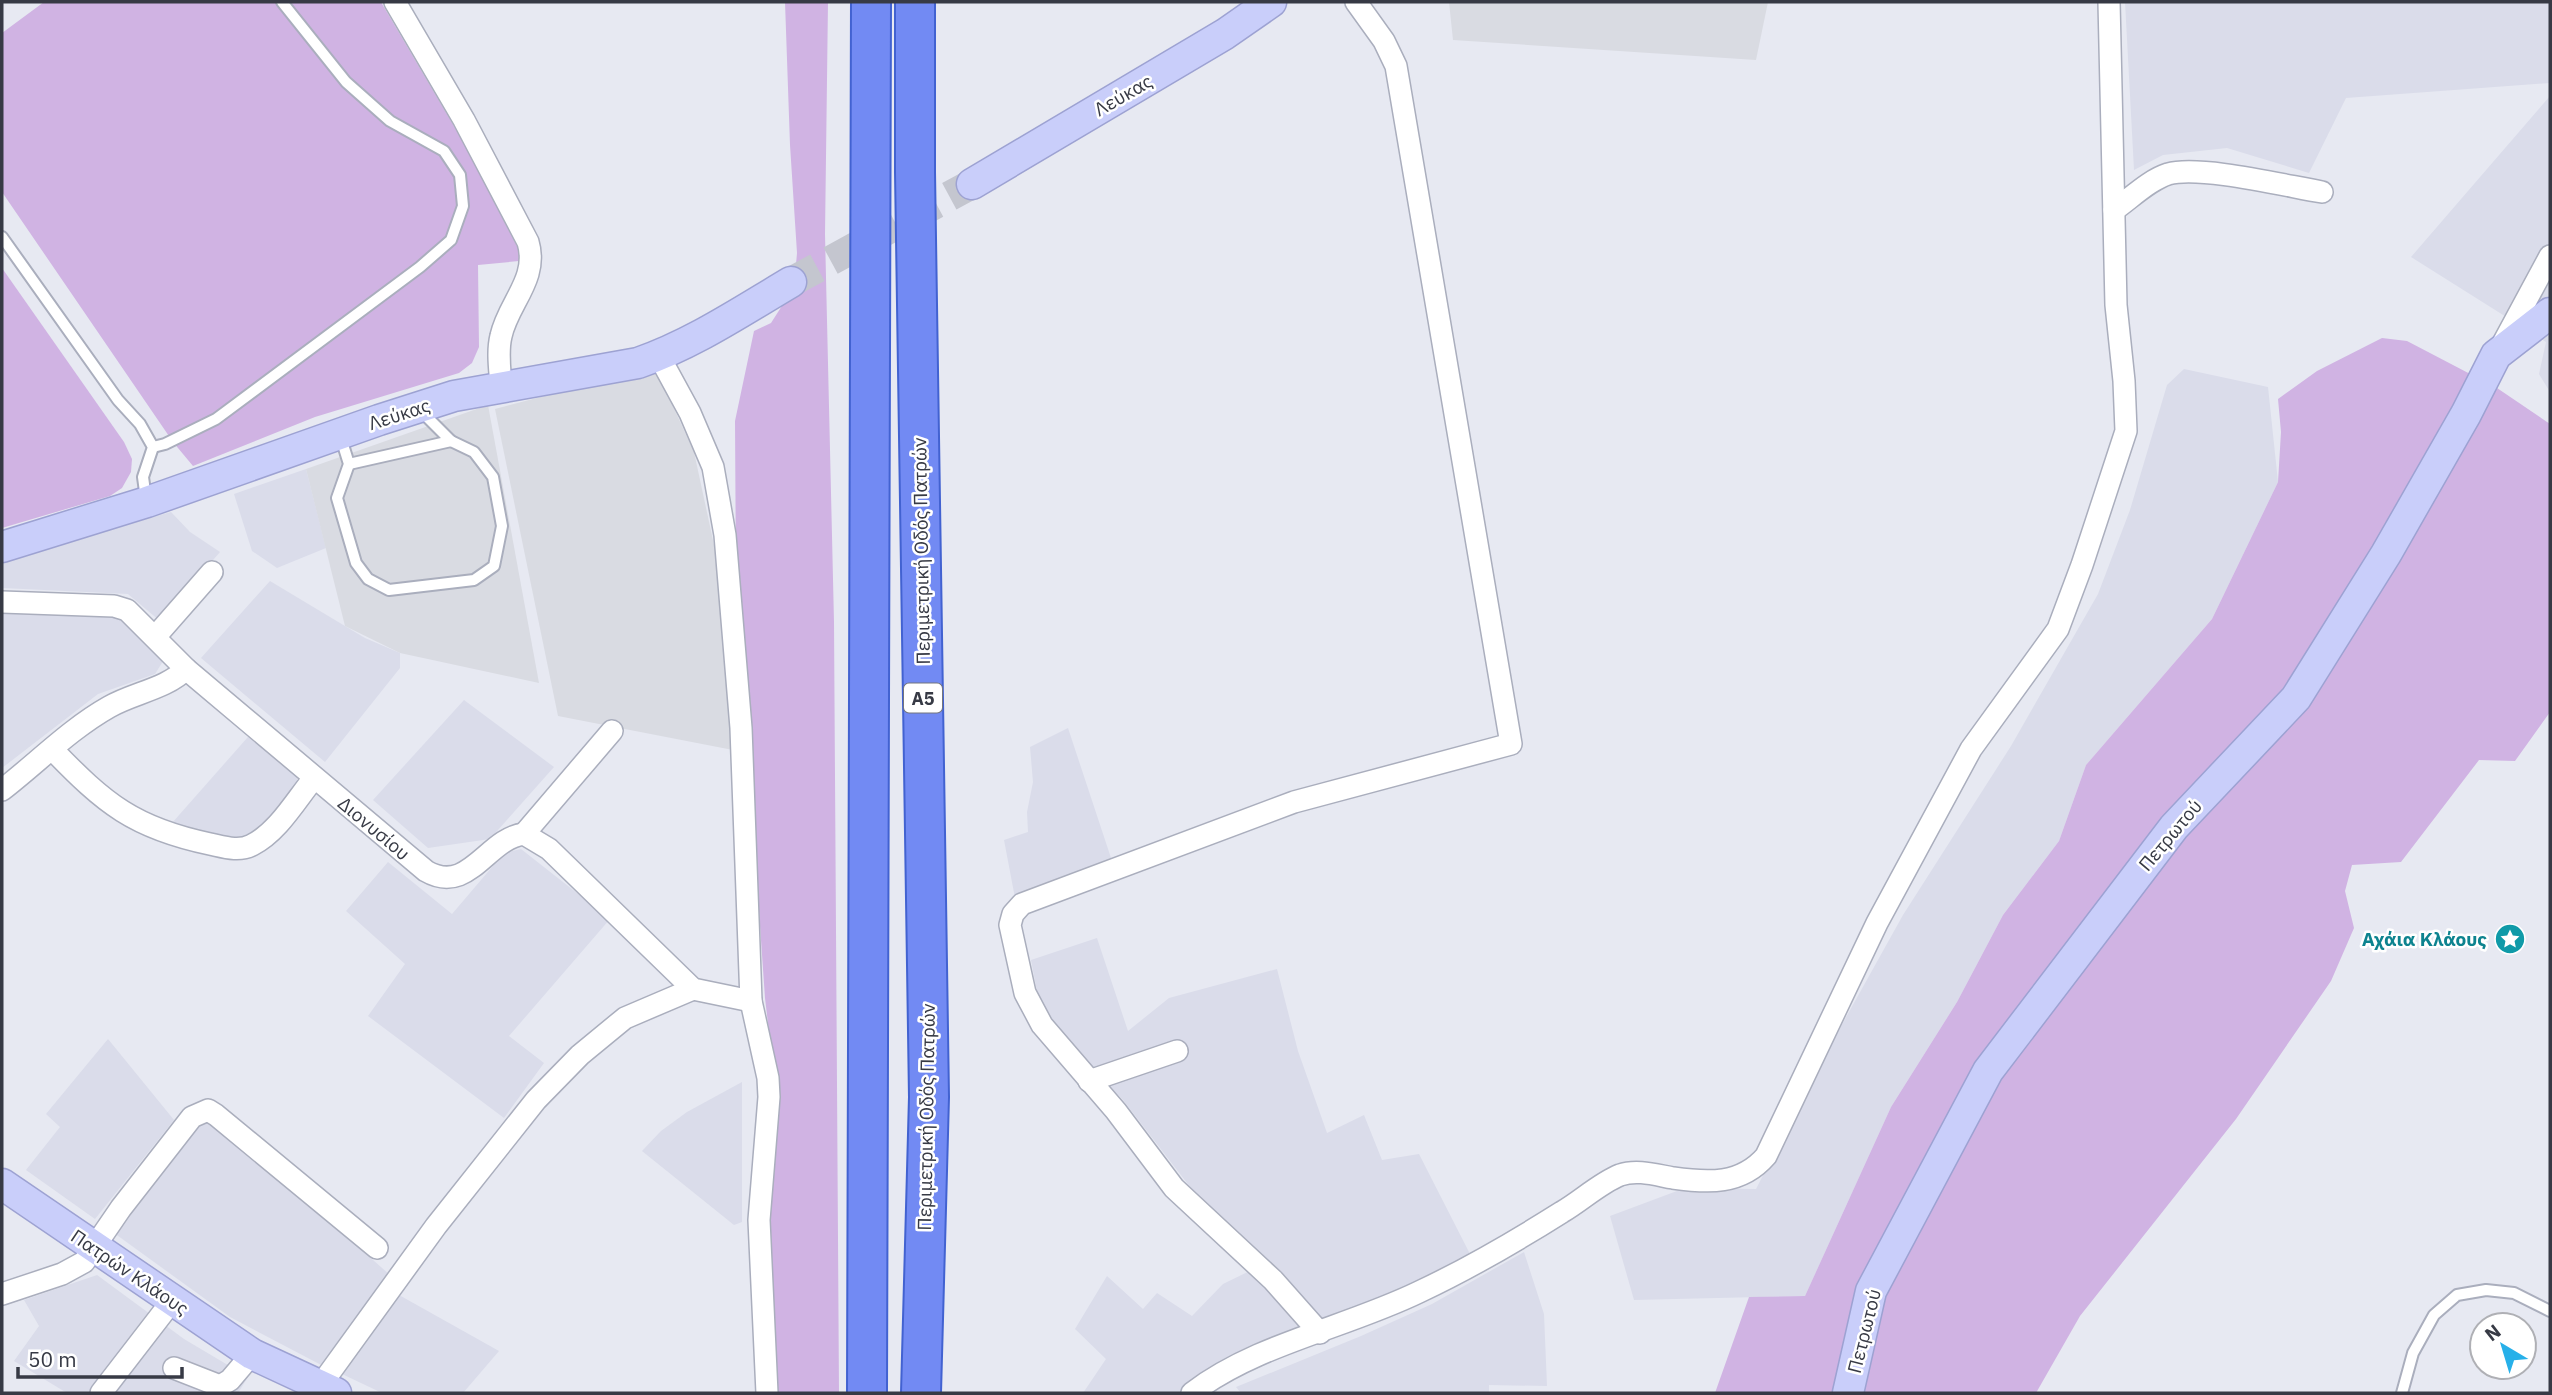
<svg xmlns="http://www.w3.org/2000/svg" width="2552" height="1395" viewBox="0 0 2552 1395" font-family="'IBM Plex Sans',sans-serif">
  <style>
    .residential { fill: #dadcea }
    .industrial { fill: #d9dbe2 }
    .green { fill: #d0b3e3 }
    .lines { fill: none; stroke-linecap: round; stroke-linejoin: round }
    .secondary-tunnel { stroke: #c4c6cf; stroke-width: 30; stroke-dasharray: 30 15; stroke-linecap: butt }
    .lane-casing { stroke: #aaaebd; stroke-width: 14 }
    .street-casing { stroke: #aaaebd; stroke-width: 24 }
    .secondary-casing { stroke: #9da2d2; stroke-width: 33 }
    .highway-casing { stroke: #4262d1; stroke-width: 42 }
    .lane { stroke: #fff; stroke-width: 10 }
    .street { stroke: #fff; stroke-width: 21 }
    .secondary { stroke: #c9cefa; stroke-width: 30 }
    .highway { stroke: #728af3; stroke-width: 38 }
    .labels { text-anchor: middle; dominant-baseline: central; stroke-width: 5; stroke-linejoin: round; paint-order: stroke }
    .shield { fill: #fff; stroke: #73757d; stroke-width: 2 }
    .shield-label { font-size: 18px; font-weight: bold; fill: #373a45 }
    .street-label { font-size: 19px; fill: #373a45; stroke: #fff }
    .culture-label { font-size: 19px; font-weight: bold; fill: #0d838f; stroke: #fff; text-anchor: end }
  </style>
  <rect width="100%" height="100%" fill="#e7e9f2"/>
  <g class="residential">
    <polygon points="2125,2 2550,2 2550,83 2346,98 2309,173 2227,148 2163,155 2134,170"/>
    <polygon points="2550,96 2550,392 2539,374 2546,342 2411,257"/>
    <polygon points="2184,369 2268,387 2278,482 2212,619 2086,765 2059,841 2003,915 1957,1002 1891,1107 1805,1296 1634,1300 1610,1216 1685,1188 1756,1189 1820,1064 1903,915 2011,746 2098,594 2130,510 2167,385"/>
    <polygon points="306,469 326,548 277,568 252,551 234,494"/>
    <polygon points="171,512 190,532 220,552 160,621 128,594 2,588 2,560"/>
    <polygon points="270,581 365,638 400,653 400,668 325,762 201,658"/>
    <polygon points="2,608 123,617 165,658 155,674 98,694 2,768"/>
    <polygon points="464,700 554,767 490,839 428,848 373,800"/>
    <polygon points="1068,728 1112,861 1015,898 1004,840 1028,832 1027,812 1033,782 1030,747"/>
    <polygon points="255,729 299,770 296,785 259,829 252,835 238,840 199,834 172,823"/>
    <polygon points="521,849 610,919 509,1036 544,1063 504,1118 368,1016 405,964 346,911 388,862 452,914 504,853"/>
    <polygon points="1097,938 1128,1031 1169,998 1277,969 1298,1051 1327,1133 1364,1115 1382,1160 1419,1154 1470,1254 1463,1261 1182,1393 1083,1393 1106,1359 1075,1329 1107,1276 1143,1309 1157,1293 1192,1316 1223,1284 1268,1262 1204,1205 1123,1100 1093,1068 1058,1037 1039,1002 1031,960"/>
    <polygon points="108,1039 174,1120 95,1219 26,1170 60,1127 46,1114"/>
    <polygon points="742,1082 742,1222 734,1225 642,1151 661,1131 687,1112"/>
    <polygon points="209,1115 390,1275 325,1367 230,1317 114,1233 124,1219"/>
    <polygon points="1524,1252 1544,1314 1547,1386 1489,1385 1489,1393 1241,1393 1236,1387 1361,1336 1432,1304"/>
    <polygon points="97,1275 184,1339 248,1377 238,1393 67,1393 14,1361 39,1326 24,1300"/>
    <polygon points="399,1295 499,1351 463,1393 382,1393 342,1374"/>
  </g>
  <g class="industrial">
    <polygon points="1449,2 1768,2 1756,60 1453,40"/>
    <polygon points="655,367 694,452 722,582 733,750 558,716 495,409"/>
    <polygon points="488,405 539,683 400,653 345,626 306,469"/>
  </g>
  <g class="green">
    <polygon points="44,2 381,2 461,138 520,252 519,261 478,265 479,347 472,363 459,373 315,417 193,466 173,442 2,192 2,33"/>
    <polygon points="785,2 828,2 825,234 834,622 839,1393 777,1393 769,1240 778,1108 765,998 736,580 735,421 754,331 771,323 794,287 797,253 790,145"/>
    <polygon points="2,268 124,442 132,459 131,472 122,488 110,496 2,528"/>
    <polygon points="2382,338 2407,341 2497,388 2550,424 2550,712 2515,761 2479,760 2401,862 2352,865 2345,891 2354,928 2331,981 2236,1119 2080,1316 2036,1393 1715,1393 1749,1297 1805,1296 1891,1107 1957,1002 2003,915 2059,841 2086,765 2212,619 2278,482 2281,432 2278,399 2317,371"/>
  </g>
  <g class="lines">
    <polyline class="secondary-tunnel" points="791,282 972,184"/>
    <g class="lane-casing">
      <g id="lane">
        <polyline points="2,237 118,400 140,424 153,447 143,477 146,499"/>
        <polyline points="340,435 349,464 337,498 356,563 368,579 389,590 474,580 494,566 502,526 493,477 474,452 451,441 419,409"/>
        <polyline points="153,447 165,444 216,419 420,267 451,240 463,206 460,175 444,151 390,121 346,82 282,2"/>
        <polyline points="349,464 451,441"/>
        <polyline points="2402,1393 2413,1353 2434,1315 2457,1295 2486,1290 2514,1293 2550,1311"/>
      </g>
    </g>
    <g class="street-casing">
      <g id="street">
        <path d="M395 2 464 120 528 242C539 279 508 303 501 336 497 352 500 370 501 386"/>
        <path d="M2114 210C2130 199 2149 180 2168 174 2200 165 2286 186 2322 192"/>
        <polyline points="2501,347 2550,256"/>
        <polyline points="659,356 690,413 713,467 725,535 741,728 751,1001 768,1078 769,1097 759,1220 767,1393"/>
        <path d="M2 602 114 606 127 610 186 669 426 871C469 896 487 838 524 834L549 849 693 989 751 1001"/>
        <polyline points="155,637 212,572"/>
        <path d="M52 749C105 804 134 828 210 844 224 847 239 852 252 845 278 832 296 800 314 778"/>
        <path d="M2 790C37 763 70 729 109 707 133 693 166 689 186 669"/>
        <polyline points="524,834 612,731"/>
        <polyline points="1089,1081 1177,1051"/>
        <polyline points="2,1294 62,1274 84,1262 121,1208 192,1117 208,1110 216,1115 377,1248"/>
        <polyline points="1320,1333 1273,1280 1174,1188 1116,1111 1042,1025 1025,993 1010,925 1013,914 1022,904 1294,802 1511,744 1396,66 1384,41 1356,2"/>
        <polyline points="174,1368 220,1386 230,1380 252,1354"/>
        <polyline points="320,1386 436,1226 536,1100 580,1055 625,1018 693,989"/>
        <polyline points="101,1393 172,1301"/>
        <path d="M1192 1393C1256 1344 1345 1328 1419 1292 1468 1269 1516 1241 1562 1212 1581 1201 1600 1183 1620 1175 1637 1169 1656 1175 1673 1178 1708 1183 1741 1185 1766 1156L1877 923 1971 749 2058 629 2082 565 2126 431 2124 381 2116 305 2109 2"/>
      </g>
    </g>
    <g class="secondary-casing">
      <g id="secondary">
        <polyline points="972,184 1225,34 1271,2"/>
        <path d="M2 547 147 502 379 420 454 396 638 363C693 344 742 311 791 282"/>
        <polyline points="2,1184 252,1354 336,1393"/>
        <polyline points="1848,1393 1871,1291 1988,1071 2174,827 2296,698 2386,554 2466,414 2496,355 2550,313"/>
      </g>
    </g>
    <g class="highway-casing">
      <g id="highway">
        <polyline points="915,2 915,172 929,1097 921,1393"/>
        <polyline points="867,1393 871,2"/>
      </g>
    </g>
    <use href="#lane" class="lane"/>
    <use href="#street" class="street"/>
    <use href="#secondary" class="secondary"/>
    <use href="#highway" class="highway"/>
  </g>
  <defs>
    <g id="sight-disc" transform="scale(1.575)"><circle r="9.5" fill="#0f9aa8" stroke="#fff"/><path d="M0-6L1.8-2.2L6-1.7L2.9 1.2L3.7 5.4L0 3.3L-3.7 5.4L-2.9 1.2L-6-1.7L-1.8-2.2Z" fill="#fff"/></g>
  </defs>
  <g fill-rule="evenodd">
    <use href="#sight-disc" x="2510" y="939"/>
  </g>
  <g class="labels">
    <rect class="shield" x="904" y="683.5" width="38" height="29" rx="5"/>
    <g class="shield-label">
      <text x="923" y="698">Α5</text>
    </g>
    <g class="street-label">
      <text transform="translate(1123 95) rotate(-30)">Λεύκας</text>
      <text transform="translate(399 414) rotate(-18)">Λεύκας</text>
      <text transform="translate(921 551) rotate(-91)">Περιμετρική Οδός Πατρών</text>
      <text transform="translate(374 828) rotate(40)">Διονυσίου</text>
      <text transform="translate(2170 835) rotate(-50)">Πετρωτού</text>
      <text transform="translate(926 1117) rotate(-89)">Περιμετρική Οδός Πατρών</text>
      <text transform="translate(130 1272) rotate(34)">Πατρών Κλάους</text>
      <text transform="translate(1864 1331) rotate(-76)">Πετρωτού</text>
    </g>
    <g class="culture-label">
      <text x="2487" y="939">Αχάια Κλάους</text>
    </g>
  </g>
  <rect width="2552" height="1395" fill="none" stroke="#373a45" stroke-width="7"/>
  <g transform="translate(2503 1346) rotate(322)"><circle r="33" fill="#ffffff" stroke="#afb0b5" stroke-width="2"/>
  <path d="M0-5L12 26L0 18L-12 26Z" fill="#27b0e9"/>
  <text y="-10" font-size="19" font-weight="bold" text-anchor="middle" fill="#373a45">N</text>
  </g>
  <path d="M18 1367v10h164v-10" fill="none" stroke="#373a45" stroke-width="3.5"/>
  <text x="28" y="1367" font-size="21" fill="#373a45" stroke="#ffffff" stroke-width="5" paint-order="stroke">50 m</text>
</svg>
